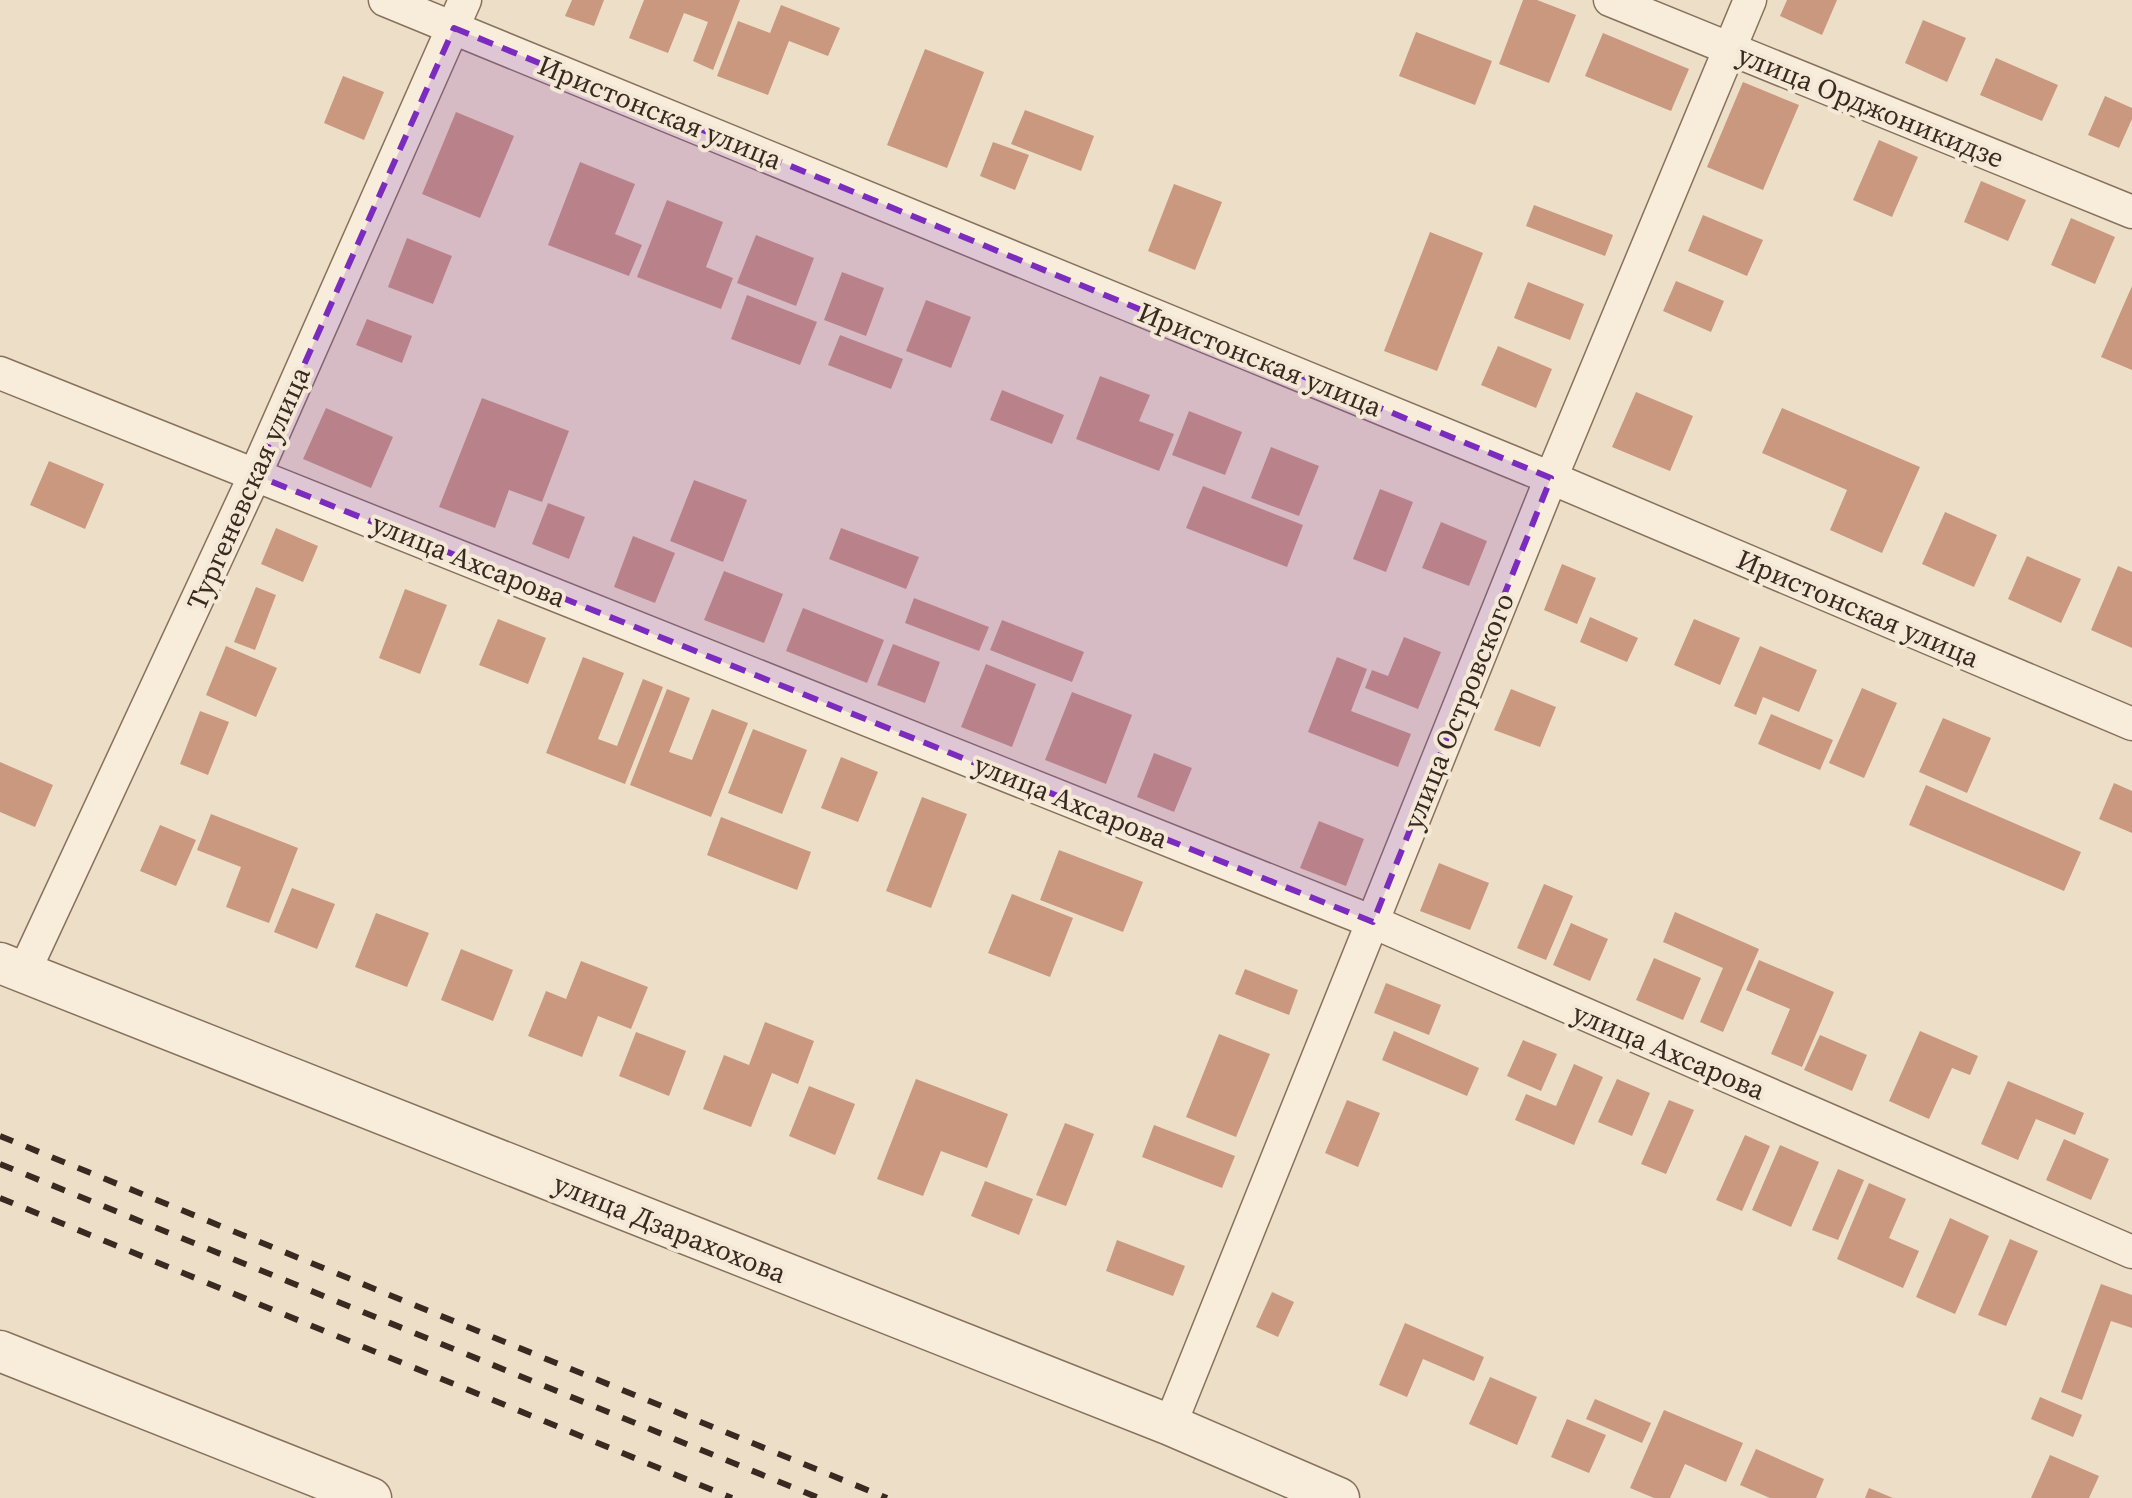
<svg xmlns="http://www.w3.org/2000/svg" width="2132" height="1498" viewBox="0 0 2132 1498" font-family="'Source Serif 4',serif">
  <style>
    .building { fill: #c9987e }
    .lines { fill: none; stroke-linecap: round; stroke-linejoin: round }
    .minor-casing { stroke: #87715d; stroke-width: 35 }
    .tertiary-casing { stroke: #87715d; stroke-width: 43 }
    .minor { stroke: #f7edda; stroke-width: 32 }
    .tertiary { stroke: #f7edda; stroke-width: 40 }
    .rail { stroke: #382a20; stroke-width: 6; stroke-dasharray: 14 14; stroke-linecap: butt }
    .marked { fill: #7b2cbf; fill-opacity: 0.2; stroke: #7b2cbf; stroke-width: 6; stroke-dasharray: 16 10; stroke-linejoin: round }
    .labels { text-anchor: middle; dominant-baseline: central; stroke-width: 8; stroke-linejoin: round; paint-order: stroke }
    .street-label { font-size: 28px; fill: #382a20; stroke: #f4e9d6 }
  </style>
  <rect width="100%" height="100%" fill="#eddfc7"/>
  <g class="building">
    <polygon points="572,0 604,0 594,26 565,16"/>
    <polygon points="644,0 740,0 713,70 693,61 708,22 684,13 668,53 629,38"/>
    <polygon points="1523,0 1537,0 1576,15 1549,83 1499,64"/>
    <polygon points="1787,0 1837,0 1822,35 1780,16"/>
    <polygon points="781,5 840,28 828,56 789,41 768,95 717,76 738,21 770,33"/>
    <polygon points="1923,20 1966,38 1947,82 1905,63"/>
    <polygon points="1416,32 1492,61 1475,105 1399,76"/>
    <polygon points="1603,33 1689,69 1671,111 1585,76"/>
    <polygon points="925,49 984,72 947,168 887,145"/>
    <polygon points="1996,58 2058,85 2042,121 1980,95"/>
    <polygon points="343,76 384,92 364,140 324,123"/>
    <polygon points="1743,82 1799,105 1763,190 1707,167"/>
    <polygon points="2105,96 2132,108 2132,119 2119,148 2088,135"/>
    <polygon points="1025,110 1094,136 1081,171 1011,144"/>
    <polygon points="456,112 514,136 480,218 422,194"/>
    <polygon points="1879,140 1918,157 1892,217 1853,200"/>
    <polygon points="993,142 1029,155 1015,190 980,176"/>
    <polygon points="580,162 635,184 615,234 642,245 629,276 548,245"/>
    <polygon points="1981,181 2026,200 2008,241 1964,222"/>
    <polygon points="1174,184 1222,202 1195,270 1148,251"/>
    <polygon points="667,200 723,222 706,267 733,278 721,309 637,277"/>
    <polygon points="1534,205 1613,235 1605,256 1526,226"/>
    <polygon points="1703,215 1763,240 1747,276 1688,251"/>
    <polygon points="2071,218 2115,237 2095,284 2051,265"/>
    <polygon points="1430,232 1483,253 1437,371 1384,351"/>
    <polygon points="756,235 814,258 796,306 737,283"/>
    <polygon points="407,238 452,256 433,304 388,287"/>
    <polygon points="842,272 884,288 866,336 824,320"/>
    <polygon points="1676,281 1724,301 1711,332 1663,311"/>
    <polygon points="1528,282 1584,304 1570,340 1514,318"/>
    <polygon points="2132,286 2132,370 2101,357"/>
    <polygon points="747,295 817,322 800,365 731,339"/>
    <polygon points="926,300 971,317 951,368 906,351"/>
    <polygon points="367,319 412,336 402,363 356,345"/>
    <polygon points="840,335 903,359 891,389 828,365"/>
    <polygon points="1498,346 1552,369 1536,408 1481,385"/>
    <polygon points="1100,376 1150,395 1139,421 1174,434 1159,471 1076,439"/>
    <polygon points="1002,390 1064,415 1052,444 990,420"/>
    <polygon points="1636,392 1693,416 1670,471 1612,447"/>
    <polygon points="482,398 569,431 542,502 509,490 495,528 439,507"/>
    <polygon points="326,408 393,437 371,488 303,459"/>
    <polygon points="1782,408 1920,467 1882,553 1830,530 1847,490 1762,453"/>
    <polygon points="1189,411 1242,432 1225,475 1172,455"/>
    <polygon points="1271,447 1319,466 1299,516 1251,498"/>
    <polygon points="49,461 104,484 85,529 30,505"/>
    <polygon points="694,480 747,500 723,562 670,541"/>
    <polygon points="1203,486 1303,525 1287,567 1186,528"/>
    <polygon points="1380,489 1413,502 1386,572 1353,559"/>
    <polygon points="548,503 585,517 569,559 532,544"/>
    <polygon points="1945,512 1997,535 1974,587 1922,564"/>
    <polygon points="1441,522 1487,541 1469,586 1422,568"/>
    <polygon points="276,528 318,546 303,582 261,564"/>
    <polygon points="841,528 919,557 906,589 829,559"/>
    <polygon points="633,536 675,553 655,603 614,587"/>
    <polygon points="2027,556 2081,579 2061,623 2008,599"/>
    <polygon points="1562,564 1596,578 1577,624 1544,610"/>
    <polygon points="2118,566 2132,572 2132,648 2091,630"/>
    <polygon points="724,571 783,594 764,643 704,620"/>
    <polygon points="256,587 276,595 255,650 234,642"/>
    <polygon points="405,589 447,605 420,674 379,658"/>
    <polygon points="914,598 989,627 979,651 905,623"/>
    <polygon points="803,608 884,640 867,683 786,651"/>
    <polygon points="1590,617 1638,638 1627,662 1580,642"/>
    <polygon points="498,619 546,638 528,684 479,665"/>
    <polygon points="1694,619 1740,638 1720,685 1674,665"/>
    <polygon points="1002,620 1084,652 1072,682 990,650"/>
    <polygon points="1404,637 1441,652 1418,709 1365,688 1372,670 1388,676"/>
    <polygon points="893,644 940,662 925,703 877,685"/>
    <polygon points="226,646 277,668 256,717 206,695"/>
    <polygon points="1760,646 1817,670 1799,712 1763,697 1756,715 1734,706"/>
    <polygon points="583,657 624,673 598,739 617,746 643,679 663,687 625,784 546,753"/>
    <polygon points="1337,657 1367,669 1351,711 1411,734 1398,767 1308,732"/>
    <polygon points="986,664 1036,684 1012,747 961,727"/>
    <polygon points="1862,688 1897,703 1864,778 1829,763"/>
    <polygon points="667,689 690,698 669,752 692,760 712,709 748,723 711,817 630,785"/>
    <polygon points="1511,689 1556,707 1540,747 1494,730"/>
    <polygon points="1072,692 1132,715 1106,784 1045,760"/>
    <polygon points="200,711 229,722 208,775 180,764"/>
    <polygon points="1771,714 1833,740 1820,770 1758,744"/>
    <polygon points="1943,718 1991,738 1967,793 1919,772"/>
    <polygon points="753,729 807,750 782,814 728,793"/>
    <polygon points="1154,753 1192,768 1174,812 1137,797"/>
    <polygon points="841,757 878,772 858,822 821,808"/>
    <polygon points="0,762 53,785 35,827 0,812"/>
    <polygon points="2114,783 2132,791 2132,833 2099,819"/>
    <polygon points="1926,785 2081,852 2064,891 1909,825"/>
    <polygon points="922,797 967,814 931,908 886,891"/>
    <polygon points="211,814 298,848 269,923 226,907 241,867 197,850"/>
    <polygon points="721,817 811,852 797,890 707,855"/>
    <polygon points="1319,821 1364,839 1346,886 1300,868"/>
    <polygon points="160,825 196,840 176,886 140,871"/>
    <polygon points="1059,850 1143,882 1123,932 1040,900"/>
    <polygon points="1439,863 1489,883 1470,930 1420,911"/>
    <polygon points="1544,884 1573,896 1546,960 1517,948"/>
    <polygon points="292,888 335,904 317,949 274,932"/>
    <polygon points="1012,894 1073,918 1050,977 988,953"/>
    <polygon points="1675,912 1759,949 1723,1032 1700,1022 1723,968 1663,942"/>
    <polygon points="376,913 429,933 407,987 355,967"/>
    <polygon points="1571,923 1608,939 1590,981 1553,965"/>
    <polygon points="461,949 513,970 493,1021 441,1000"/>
    <polygon points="1654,958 1701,978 1683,1020 1636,1000"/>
    <polygon points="1759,960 1834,992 1802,1067 1771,1054 1790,1009 1746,990"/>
    <polygon points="581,961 648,987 631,1029 598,1016 582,1057 528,1036 546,991 566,999"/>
    <polygon points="1245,969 1298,990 1289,1015 1235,994"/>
    <polygon points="1386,983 1441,1005 1429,1035 1374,1013"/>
    <polygon points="765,1022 814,1041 798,1084 772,1073 751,1127 703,1109 724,1055 749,1065"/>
    <polygon points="1394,1031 1479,1068 1467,1096 1382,1060"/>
    <polygon points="1920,1031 1978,1056 1970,1075 1952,1068 1929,1119 1889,1101"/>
    <polygon points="636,1032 686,1051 669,1096 619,1076"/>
    <polygon points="1219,1034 1270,1054 1236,1137 1186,1117"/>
    <polygon points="1820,1035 1867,1055 1852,1091 1804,1070"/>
    <polygon points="1523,1040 1557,1054 1541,1091 1507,1076"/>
    <polygon points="1574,1064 1603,1077 1574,1145 1515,1120 1526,1094 1556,1106"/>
    <polygon points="916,1079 1008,1114 987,1168 941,1151 923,1196 877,1179"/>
    <polygon points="1617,1079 1650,1093 1632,1136 1598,1122"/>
    <polygon points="2008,1081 2084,1113 2075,1135 2036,1119 2018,1160 1981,1144"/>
    <polygon points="809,1086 855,1104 835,1155 789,1136"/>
    <polygon points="1347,1100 1380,1113 1358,1167 1325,1153"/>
    <polygon points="1669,1100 1694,1110 1666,1174 1641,1164"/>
    <polygon points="1065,1123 1094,1134 1066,1206 1036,1195"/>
    <polygon points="1154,1125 1235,1156 1222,1188 1142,1157"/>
    <polygon points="1745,1135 1770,1146 1742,1211 1716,1200"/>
    <polygon points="2064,1139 2109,1159 2091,1200 2046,1180"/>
    <polygon points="1780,1145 1819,1162 1791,1227 1752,1210"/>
    <polygon points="1838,1169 1864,1180 1838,1240 1812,1230"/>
    <polygon points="985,1181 1033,1199 1019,1235 971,1216"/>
    <polygon points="1869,1183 1906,1199 1889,1238 1919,1251 1903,1288 1837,1259"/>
    <polygon points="1950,1218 1989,1236 1955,1314 1916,1297"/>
    <polygon points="2010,1239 2038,1251 2006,1326 1978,1315"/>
    <polygon points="1117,1240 1185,1266 1173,1296 1106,1271"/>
    <polygon points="2101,1284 2132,1295 2132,1328 2111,1321 2082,1400 2061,1392"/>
    <polygon points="1272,1292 1294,1302 1278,1337 1256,1327"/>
    <polygon points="1405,1323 1484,1357 1474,1381 1423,1359 1407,1397 1379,1385"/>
    <polygon points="1490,1377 1537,1397 1517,1445 1469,1424"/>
    <polygon points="2040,1397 2082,1415 2073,1437 2031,1419"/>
    <polygon points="1595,1399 1651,1423 1642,1443 1586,1419"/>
    <polygon points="1664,1410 1743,1443 1726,1482 1685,1464 1670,1498 1654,1498 1630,1488"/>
    <polygon points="1567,1419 1606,1435 1589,1473 1551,1457"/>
    <polygon points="1756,1449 1824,1479 1816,1498 1770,1498 1740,1485"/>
    <polygon points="2050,1455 2099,1476 2089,1498 2031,1498"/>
    <polygon points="1869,1488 1893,1498 1865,1498"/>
  </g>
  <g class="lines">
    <g class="minor-casing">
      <g id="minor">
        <polyline points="385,0 1551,478 2132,724"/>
        <polyline points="1610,0 2132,212"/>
        <polyline points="0,373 1373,922 2132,1252"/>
        <polyline points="24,972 255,475 465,0"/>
        <polyline points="1170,1425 1551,478 1750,0"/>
      </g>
    </g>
    <g class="tertiary-casing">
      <g id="tertiary">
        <polyline points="0,963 1170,1425 1339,1498"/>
        <polyline points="0,1351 371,1498"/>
      </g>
    </g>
    <use href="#minor" class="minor"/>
    <use href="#tertiary" class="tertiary"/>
    <g class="rail">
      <polyline points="0,1136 887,1498"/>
      <polyline points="0,1164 819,1498"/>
      <polyline points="0,1198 732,1498"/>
    </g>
  </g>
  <path class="marked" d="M454 28 1551 478 1373 922 255 475Z"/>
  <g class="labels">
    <g class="street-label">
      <text transform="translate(1871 106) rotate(22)">улица Орджоникидзе</text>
      <text transform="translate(660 112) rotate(22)">Иристонская улица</text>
      <text transform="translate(1260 359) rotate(22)">Иристонская улица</text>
      <text transform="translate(248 488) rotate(-66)">Тургеневская улица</text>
      <text transform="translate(469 560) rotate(22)">улица Ахсарова</text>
      <text transform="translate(1858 608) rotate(23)">Иристонская улица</text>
      <text transform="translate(1458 711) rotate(-68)">улица Островского</text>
      <text transform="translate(1071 801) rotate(22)">улица Ахсарова</text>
      <text transform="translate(1669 1051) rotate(23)">улица Ахсарова</text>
      <text transform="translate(670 1228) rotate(22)">улица Дзарахохова</text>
    </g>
  </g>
</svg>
